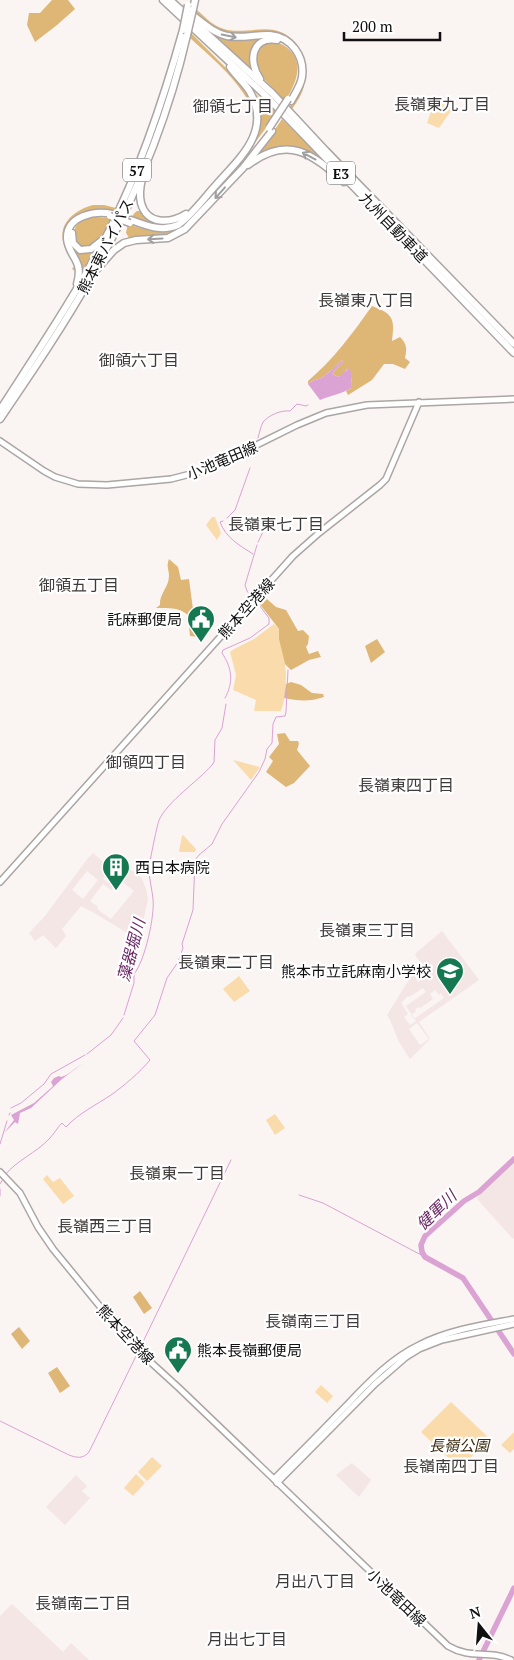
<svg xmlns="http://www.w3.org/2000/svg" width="514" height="1660" viewBox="0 0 514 1660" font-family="'PT Serif','Noto Sans JP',serif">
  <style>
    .built { fill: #f4e6e4; fill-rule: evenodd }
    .green { fill: #fadcac }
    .forest { fill: #deb776 }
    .water { fill: #dba2d4 }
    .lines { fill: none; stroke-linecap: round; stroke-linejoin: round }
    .stream { stroke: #dba2d4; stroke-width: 1 }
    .river { stroke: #dba2d4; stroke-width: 5.5 }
    .secondary-casing { stroke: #aba5a4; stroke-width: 8 }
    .highway-casing { stroke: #aba5a4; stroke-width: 9 }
    .secondary { stroke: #fff; stroke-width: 5 }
    .highway { stroke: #fff; stroke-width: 6 }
    .highway-bridge-casing { stroke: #aba5a4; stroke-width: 9; stroke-linecap: butt }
    .highway-bridge { stroke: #fff; stroke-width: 6 }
    .oneway { stroke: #a09f9f }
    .labels { text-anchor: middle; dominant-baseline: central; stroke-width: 4.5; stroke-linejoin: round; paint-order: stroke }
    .shield { fill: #fff; stroke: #585757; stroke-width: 1 }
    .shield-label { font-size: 14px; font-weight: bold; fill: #110f0f }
    .street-label { font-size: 15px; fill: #110f0f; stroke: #fff }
    .poi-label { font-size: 15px; fill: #110f0f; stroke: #fff; text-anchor: end }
    .park-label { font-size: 15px; font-style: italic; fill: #3b2a0d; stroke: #fff }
    .neighbourhood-label { font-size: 16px; fill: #3f3a3a; stroke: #fff }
    .water-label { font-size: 16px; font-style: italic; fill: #6a2764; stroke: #fff }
  </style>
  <rect width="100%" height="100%" fill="#faf4f3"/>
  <g class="built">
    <path d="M93 853 109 867 118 859 127 868 138 874 142 879 146 889 148 899 139 940 96 914 81 906 62 929 66 936 56 948 43 935 35 941 29 933 45 916 88 858ZM117 862 128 870 120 880 134 891 111 919 97 909 98 907 90 901 103 884 111 890 114 887 103 879ZM87 871 98 880 83 899 72 890Z"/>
    <path d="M442 931 479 980 419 1022 430 1039 410 1059 399 1042 390 1020 387 1015 420 962 415 955 416 953ZM424 968 428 975 418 982 414 975ZM423 988 426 992 406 1006 416 1021 410 1025 404 1017 408 1014 401 1003 408 996 409 997ZM435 990 439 995 441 993 444 998 414 1019 411 1015 416 1011 415 1009 419 1007 420 1008 433 999 430 994ZM417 1023 429 1039 420 1045 409 1029Z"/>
    <polygon points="514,1161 514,1238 513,1239 478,1200 477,1197"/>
    <polygon points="352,1463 371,1480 359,1497 336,1475"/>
    <polygon points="76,1475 87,1486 82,1491 90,1498 65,1525 46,1507"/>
    <polygon points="12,1604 63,1652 71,1643 89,1660 0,1660 0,1616"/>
  </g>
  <g class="green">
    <polygon points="245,83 269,105 259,114"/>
    <polygon points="440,101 442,101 451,111 439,128 427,123 430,114"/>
    <polygon points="212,517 215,517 221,533 217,540 206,525"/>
    <path d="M274 624 279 629C279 641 283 652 285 664 287 679 286 697 281 711H254L256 700 233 690 236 675 230 652 234 649 254 639Z"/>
    <polygon points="233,760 260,767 251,780"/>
    <polygon points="183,835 196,849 195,852 180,852 179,851 182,836"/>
    <polygon points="239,976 250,991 234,1002 223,989"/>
    <polygon points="275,1114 285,1128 275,1135 266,1120"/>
    <polygon points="47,1175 53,1182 60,1178 74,1196 63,1204 43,1179"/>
    <polygon points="321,1385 333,1396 327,1403 315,1392"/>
    <polygon points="451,1402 489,1438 460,1469 421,1432"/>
    <polygon points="514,1432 514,1449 510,1453 501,1445"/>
    <polygon points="152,1457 162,1466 147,1481 138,1472"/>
    <polygon points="136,1474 145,1483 133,1496 124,1488"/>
  </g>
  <g class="forest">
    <polygon points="52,0 68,0 75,9 57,25 35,42 27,25 29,13 40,13"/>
    <path d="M196 9C205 17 213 26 224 29 241 34 258 27 274 30 299 35 309 62 304 85 303 93 297 102 292 109L290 107 298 93 305 71 287 38 234 36 214 29 195 14Z"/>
    <path d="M191 33 237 79 251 98 255 115C242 82 215 61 190 38Z"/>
    <polygon points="219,35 268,37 255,47 255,75 216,38"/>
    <path d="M277 42C307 55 299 79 285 101L260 75 255 60 257 49 264 43Z"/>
    <polygon points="269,105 277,113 251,148 259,114"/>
    <polygon points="282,119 324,161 323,162 303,151 266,151 257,156"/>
    <path d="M93 205H104L116 208 113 213H87L66 233 78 273 72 269 75 265C70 257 64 249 63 240 59 222 77 209 93 205Z"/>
    <path d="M137 211H141L163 224 178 220 177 223 163 227 136 221 134 226C153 232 169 237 186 224 171 238 149 239 129 238L126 233C127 226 131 215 137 211Z"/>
    <path d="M93 217 111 218C103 234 101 245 82 248L74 242C72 226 78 221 93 217Z"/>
    <polygon points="74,247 95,249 83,270 80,268 72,249"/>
    <path d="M372 306C393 314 395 318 392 341L400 337C407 344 407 349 405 358L410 362 405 369 393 364H384L372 380 348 395 346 391 351 388C351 380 354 374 347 369L342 376 339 377 332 374 334 371 343 362 342 360C335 366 330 372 323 377 318 380 313 379 308 384V381C333 360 353 333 372 306Z"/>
    <path d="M169 559 178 567 181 580 189 579 194 617 198 624 199 637 190 636 188 615C179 607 167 608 156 608L160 605C159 594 169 587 169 576 169 569 166 567 169 559Z"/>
    <polygon points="260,593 276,607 286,610 298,631 303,630 309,636 308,644 306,647 309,654 318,651 321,657 309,660 291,670 285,664 279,639 279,629 255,598"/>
    <polygon points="377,639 385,652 371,663 365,646"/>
    <path d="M291 682 301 685 312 693 323 694 324 697C310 702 298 701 284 698L286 684Z"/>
    <polygon points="285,733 290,741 298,741 299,744 297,750 310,766 294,783 286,787 266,772 273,761 269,757 279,744 277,734"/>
    <polygon points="140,1291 152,1308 144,1314 133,1297"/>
    <polygon points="19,1327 30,1341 22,1349 11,1334"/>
    <polygon points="57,1367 70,1386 60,1393 48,1373"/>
  </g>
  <g class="water">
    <path d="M342 360 343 362 334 371 332 374 339 377 349 368 352 375 351 388C344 393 329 396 320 400L308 384C313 379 318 380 323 377 330 372 335 366 342 360Z"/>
    <path d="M82 1064 62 1079 31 1108 20 1113 18 1124 15 1122 4 1133 14 1120 11 1115 34 1103 51 1088 53 1086 51 1082 54 1078 59 1076 61 1077C69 1075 75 1068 82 1064Z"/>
  </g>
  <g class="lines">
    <g class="stream">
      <path d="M258 438C259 434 261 426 263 422 269 415 281 410 290 411L297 404 306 406 308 405"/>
      <polyline points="227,518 235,510 250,468"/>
      <path d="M223 521 220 522C226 538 239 545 253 554"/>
      <polyline points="258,542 266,526"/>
      <polyline points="252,597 247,591 245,585 257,545"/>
      <path d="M225 698C234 682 232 668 222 653L223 650 250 638 269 624V618L256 601"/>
      <path d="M124 1015 134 983V974C145 961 155 915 153 899 152 890 150 881 149 873 148 867 157 826 159 820 168 801 197 782 212 765L214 762 215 740 222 728 226 704"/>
      <polyline points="87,1054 111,1035 123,1018"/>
      <polyline points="11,1108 21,1103 44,1084 51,1074 85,1055"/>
      <polyline points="9,1115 10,1113"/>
      <polyline points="0,1144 7,1121"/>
      <path d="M5 1175C17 1160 36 1153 49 1139 54 1134 57 1128 62 1123L66 1127C79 1113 96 1105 111 1095 125 1085 139 1073 150 1060L134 1041 155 1015 167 978 178 962 183 948 182 944 193 910 195 860 199 855 212 844 222 824 259 772 265 759 267 749 272 743 273 724 276 717 285 716 286 712 288 670"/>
      <polyline points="0,1184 3,1179"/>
      <polyline points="0,1189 0,1196"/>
      <polyline points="299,1195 323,1203 425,1257"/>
      <polyline points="140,1348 231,1160"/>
      <path d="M0 1421 69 1455C77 1458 83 1459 89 1452L138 1352"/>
    </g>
    <g class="river">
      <polyline points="514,1159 479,1192 464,1201 425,1236 421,1245 422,1252 425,1257 463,1278 514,1354"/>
      <polyline points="479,1660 514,1588"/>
    </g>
    <g class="secondary-casing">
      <g id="secondary">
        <polyline points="0,441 44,471 55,477 78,484 107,485 171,479 202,471 220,463 297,425 326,413 367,405 514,399"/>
        <polyline points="0,882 293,556 319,533 380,485 386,479 419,402"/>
        <path d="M0 1172 20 1193 38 1227 53 1249 107 1315 133 1346 179 1388 448 1646C472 1660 487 1649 511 1660"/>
        <path d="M274 1479C295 1458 317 1436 338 1414 362 1390 387 1360 419 1345 448 1330 482 1325 514 1319"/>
        <polyline points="277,1483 375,1384 406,1357 419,1349 442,1340 514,1324"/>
      </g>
    </g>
    <g class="highway-casing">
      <g id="highway">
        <polyline points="163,0 267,97 514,353"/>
        <polyline points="170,0 272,93 326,151 514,344"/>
        <polyline points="193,9 195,0"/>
        <path d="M191 14C202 22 213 33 227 36 242 39 256 34 270 35 291 37 305 56 302 77 301 85 295 94 291 101"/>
        <path d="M260 79C248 62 251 36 277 40"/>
        <path d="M248 165C288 134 312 154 344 182"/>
        <path d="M142 179C140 187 139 195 141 203 147 225 170 224 186 214"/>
        <path d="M131 220C147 226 162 232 178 225 192 215 205 197 216 185 240 158 272 131 250 92 245 83 236 76 230 67"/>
        <polyline points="72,233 73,243 80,250 91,249 101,241"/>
        <polyline points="97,269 114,250 124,243 136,240 168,238 185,229 243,168 272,131"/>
        <path d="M77 284C84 259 69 258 67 239 66 216 95 210 112 214"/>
        <path d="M0 410C38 351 78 292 110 229 142 165 164 98 183 30"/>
        <path d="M0 419C32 372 64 325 92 275 134 201 168 118 187 35"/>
      </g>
    </g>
    <use href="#secondary" class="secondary"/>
    <use href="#highway" class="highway"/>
    <g class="highway-bridge-casing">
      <g id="highway-bridge">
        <polyline points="183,30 188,5"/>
        <polyline points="187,35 193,9"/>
        <polyline points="269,128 288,99"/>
        <polyline points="110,216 130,223"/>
      </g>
    </g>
    <use href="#highway-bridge" class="highway-bridge"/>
  </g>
  <defs><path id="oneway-shaft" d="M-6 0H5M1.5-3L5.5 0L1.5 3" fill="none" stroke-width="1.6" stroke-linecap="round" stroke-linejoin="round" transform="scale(1.25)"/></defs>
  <g class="oneway">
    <use href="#oneway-shaft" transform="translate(229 36) rotate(12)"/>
    <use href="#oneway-shaft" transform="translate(309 156) rotate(-152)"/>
    <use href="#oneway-shaft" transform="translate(220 193) rotate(132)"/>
    <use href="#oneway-shaft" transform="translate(155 239) rotate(177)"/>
  </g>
  <defs>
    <g id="civic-pin" transform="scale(1.4375)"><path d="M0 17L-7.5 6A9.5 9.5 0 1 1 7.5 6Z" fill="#167850" stroke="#fff"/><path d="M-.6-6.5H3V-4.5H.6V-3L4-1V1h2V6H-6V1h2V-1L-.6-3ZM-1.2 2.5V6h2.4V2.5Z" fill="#fff"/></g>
    <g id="building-pin" transform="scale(1.4375)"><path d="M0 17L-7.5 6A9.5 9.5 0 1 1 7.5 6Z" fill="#167850" stroke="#fff"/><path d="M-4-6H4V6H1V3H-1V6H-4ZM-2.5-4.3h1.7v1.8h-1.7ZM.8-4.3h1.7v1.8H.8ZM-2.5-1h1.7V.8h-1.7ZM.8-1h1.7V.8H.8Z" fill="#fff"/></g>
    <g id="school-pin" transform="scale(1.4375)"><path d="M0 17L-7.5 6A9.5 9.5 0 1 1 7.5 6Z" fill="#167850" stroke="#fff"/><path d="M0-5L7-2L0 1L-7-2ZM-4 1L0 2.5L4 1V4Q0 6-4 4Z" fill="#fff"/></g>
  </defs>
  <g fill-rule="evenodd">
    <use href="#civic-pin" x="201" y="619"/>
    <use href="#building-pin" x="116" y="867"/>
    <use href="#school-pin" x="450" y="971"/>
    <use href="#civic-pin" x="178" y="1350"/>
  </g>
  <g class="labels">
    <g class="shield">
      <rect x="123" y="158.5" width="28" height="23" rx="4"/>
      <rect x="327" y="161.5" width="28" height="23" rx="4"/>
    </g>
    <g class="shield-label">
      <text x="137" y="170">57</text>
      <text x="341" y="173">E3</text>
    </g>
    <g class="street-label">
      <text transform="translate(394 227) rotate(46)">九州自動車道</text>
      <text transform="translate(105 246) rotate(-63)">熊本東バイパス</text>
      <text transform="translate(222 460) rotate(-23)">小池竜田線</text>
      <text transform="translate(246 608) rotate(-48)">熊本空港線</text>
      <text transform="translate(126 1334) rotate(47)">熊本空港線</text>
      <text transform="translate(397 1597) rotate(44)">小池竜田線</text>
    </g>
    <g class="poi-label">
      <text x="182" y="619">託麻郵便局</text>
      <text x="135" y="867" text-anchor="start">西日本病院</text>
      <text x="431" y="971">熊本市立託麻南小学校</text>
      <text x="197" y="1350" text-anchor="start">熊本長嶺郵便局</text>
    </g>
    <g class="park-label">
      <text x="459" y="1445">長嶺公園</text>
    </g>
    <g class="neighbourhood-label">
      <text x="442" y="104">長嶺東九丁目</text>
      <text x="233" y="106">御領七丁目</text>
      <text x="366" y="300">長嶺東八丁目</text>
      <text x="139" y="360">御領六丁目</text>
      <text x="276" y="524">長嶺東七丁目</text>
      <text x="79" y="585">御領五丁目</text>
      <text x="146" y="762">御領四丁目</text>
      <text x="406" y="785">長嶺東四丁目</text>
      <text x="367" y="930">長嶺東三丁目</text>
      <text x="226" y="962">長嶺東二丁目</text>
      <text x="177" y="1173">長嶺東一丁目</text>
      <text x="105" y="1226">長嶺西三丁目</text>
      <text x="313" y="1321">長嶺南三丁目</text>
      <text x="451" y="1466">長嶺南四丁目</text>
      <text x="315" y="1581">月出八丁目</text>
      <text x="83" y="1603">長嶺南二丁目</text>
      <text x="247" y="1639">月出七丁目</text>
    </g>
    <g class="water-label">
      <text transform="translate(131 950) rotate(-75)">藻器堀川</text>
      <text transform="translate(436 1210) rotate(-44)">健軍川</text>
    </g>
  </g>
  <g transform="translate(479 1625) rotate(343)" stroke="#ffffff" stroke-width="4" paint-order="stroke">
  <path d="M0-4L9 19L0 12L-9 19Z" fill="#110f0f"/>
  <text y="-8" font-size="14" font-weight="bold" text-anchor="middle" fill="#110f0f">N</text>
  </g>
  <path d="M344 32v8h96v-8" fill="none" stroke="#110f0f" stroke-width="2.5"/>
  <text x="352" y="32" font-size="15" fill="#110f0f" stroke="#ffffff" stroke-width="4" paint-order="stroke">200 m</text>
</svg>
